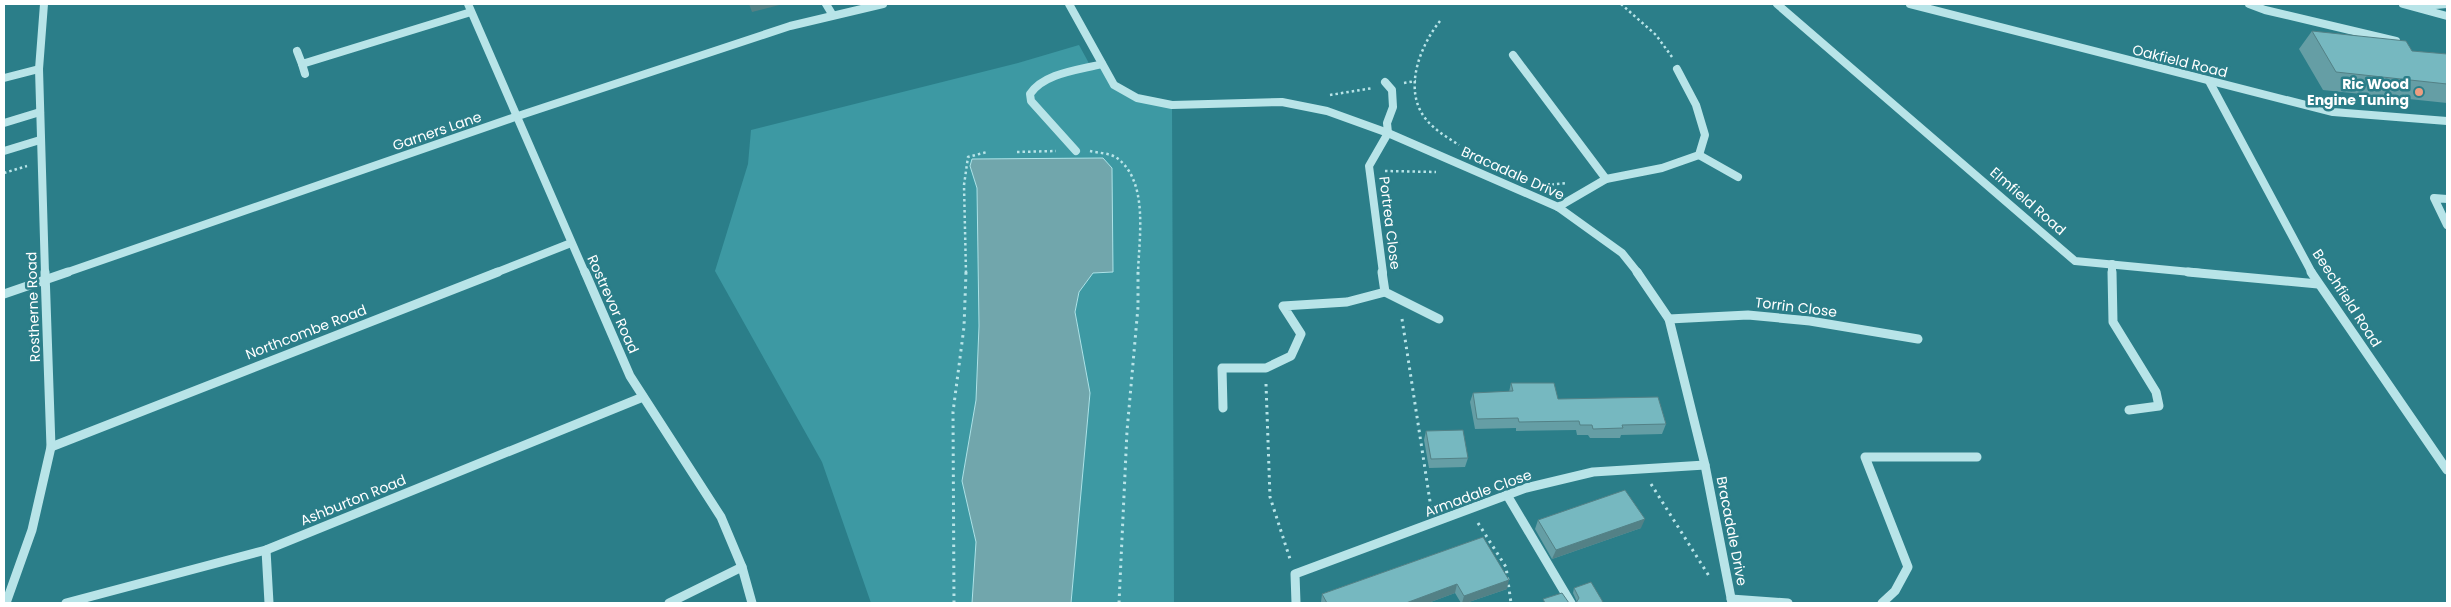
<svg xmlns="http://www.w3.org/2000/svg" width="2451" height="607" viewBox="0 0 2451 607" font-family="Poppins,sans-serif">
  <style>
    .green { fill: #3d99a3 }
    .water { fill: #71a6ac; stroke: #ade3e8 }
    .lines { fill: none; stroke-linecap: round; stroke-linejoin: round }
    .path-far1 { stroke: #b8e4e8; stroke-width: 2.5; stroke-dasharray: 2.5 3; stroke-linecap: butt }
    .path { stroke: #b8e4e8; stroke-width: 3; stroke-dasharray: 2.5 4.5; stroke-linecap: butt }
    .minor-far1 { stroke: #b8e4e8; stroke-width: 8 }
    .minor { stroke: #b8e4e8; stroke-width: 9 }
    .wall { fill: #659ea5 }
    .shaded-wall { fill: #538186 }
    .building { fill: #76b8c0; stroke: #538186 }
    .poi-dot { fill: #ee9d80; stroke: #2b7e89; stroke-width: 2 }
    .labels { text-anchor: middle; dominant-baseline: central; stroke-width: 5; stroke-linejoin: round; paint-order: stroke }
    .street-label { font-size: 14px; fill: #fff; stroke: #2b7e89 }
    .poi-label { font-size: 14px; font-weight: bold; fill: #fff; stroke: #2b7e89; text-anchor: end }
  </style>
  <rect width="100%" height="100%" fill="#2b7e89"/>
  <polygon class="green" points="1079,45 1091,67 1102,64 1114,85 1137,98 1172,105 1174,603 1071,603 1090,393 1075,312 1079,292 1093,273 1113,272 970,166 977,187 979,326 976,400 962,481 976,542 972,603 871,603 822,462 715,271 748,164 751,130 1018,63"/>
  <polygon class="water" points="1103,158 1112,168 1113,272 1093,273 1079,292 1075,312 1090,393 1071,603 972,603 976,542 962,481 976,400 979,326 977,188 970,166 972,159"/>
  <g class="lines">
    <g class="path-far1">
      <polyline points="1621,4 1656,35 1672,57"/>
      <path d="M1440 21C1420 46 1403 89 1425 118 1434 130 1447 137 1459 145"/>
      <polyline points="1404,83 1416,81"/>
      <polyline points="1330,95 1373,88"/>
      <path d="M1090 151C1098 153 1110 153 1117 158 1149 182 1139 237 1138 273"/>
      <polyline points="1017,152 1056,151"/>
      <polyline points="1385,171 1436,172"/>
      <polyline points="4,173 27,166"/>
      <polyline points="1546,185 1567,183"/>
      <polyline points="966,273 964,185 968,157 987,152"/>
    </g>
    <g class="path">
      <polyline points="1402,319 1431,508"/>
      <polyline points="1266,384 1270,497 1290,559"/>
      <polyline points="1651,484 1709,576"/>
      <polyline points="1478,523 1506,567 1511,603"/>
      <polyline points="954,603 953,412 964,327 966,272"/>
      <polyline points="1119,603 1127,431 1138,307 1138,272"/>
    </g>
    <g class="minor-far1">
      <polyline points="44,4 39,69 45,273"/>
      <polyline points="468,4 585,273"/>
      <polyline points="826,4 832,14"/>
      <polyline points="1069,4 1114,85 1137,98 1172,105 1282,102 1327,111 1388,133 1558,207 1622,253 1638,273"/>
      <polyline points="1777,4 2075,261 2201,273"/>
      <polyline points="1910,4 2333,112 2447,121"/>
      <polyline points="2249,4 2265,10 2396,41"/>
      <polyline points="2403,4 2447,16"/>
      <polyline points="2423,6 2447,4"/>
      <polyline points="297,51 302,64 471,12"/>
      <polyline points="1513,55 1606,179"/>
      <polyline points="302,64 305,74"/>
      <polyline points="4,78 39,69"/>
      <polyline points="2209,81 2312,273"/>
      <polyline points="4,123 40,112"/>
      <polyline points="4,151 40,140"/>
      <path d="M1076 151 1031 101 1030 94C1044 73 1079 70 1102 64"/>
      <polyline points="1699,155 1738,177"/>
      <polyline points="2447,199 2434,198 2447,225"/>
      <polyline points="1558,207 1606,179 1662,168 1699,155 1705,135 1696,105 1677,69"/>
      <polyline points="2112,264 2112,273"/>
      <polyline points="65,273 515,117 790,26 883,4"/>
      <polyline points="495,273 571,243"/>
      <polyline points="1383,273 1369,166 1388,133 1387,123 1393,107 1392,90 1385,82"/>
    </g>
    <g class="minor">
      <polyline points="585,272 630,376 721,517 742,567 752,603"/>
      <polyline points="1382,272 1385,292 1439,319"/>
      <polyline points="1637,272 1669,319 1705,465 1732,603"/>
      <polyline points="2112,272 2113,322 2156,392 2159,406 2129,410"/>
      <polyline points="2188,272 2318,284"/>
      <polyline points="2311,272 2447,470"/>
      <polyline points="4,294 68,272"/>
      <polyline points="1669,319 1748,315 1810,321 1918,339"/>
      <polyline points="1223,408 1222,368 1266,368 1291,356 1301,334 1283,306 1347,302 1385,292"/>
      <polyline points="51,447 498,272"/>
      <polyline points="1507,495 1571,603"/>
      <polyline points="266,550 269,603"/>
      <polyline points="1731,599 1788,603"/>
      <polyline points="6,603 32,530 51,447 45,272"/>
      <polyline points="66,603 266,550 643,397"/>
      <polyline points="669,603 742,567"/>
      <polyline points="1296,603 1295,574 1526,488 1593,472 1705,465"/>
      <polyline points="1882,603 1895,591 1908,567 1865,457 1977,457"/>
    </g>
  </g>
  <g class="wall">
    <polygon points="2312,31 2412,51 2447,54 2447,103 2323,90 2299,49"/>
    <polygon points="1511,383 1558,399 1666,424 1662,434 1621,435 1620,438 1590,438 1588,435 1577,435 1576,430 1516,431 1516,428 1475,429 1470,402 1473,393 1509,392"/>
    <polygon points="1426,431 1468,458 1465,467 1429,468 1424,440"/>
    <polygon points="1538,520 1641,528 1552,559 1535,529"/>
    <polygon points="1483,537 1507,589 1466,603 1461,603 1455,593 1428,603 1322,603 1321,602 1322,594"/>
    <polygon points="1574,588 1603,602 1602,603 1576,603 1577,602 1573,593"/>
  </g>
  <g class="shaded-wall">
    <polygon points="749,4 783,4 752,12"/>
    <polygon points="1645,519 1641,528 1552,559 1556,550"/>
    <polygon points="1509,580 1507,589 1466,603 1462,603 1464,596"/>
    <polygon points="1457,584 1455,593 1428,603 1406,603"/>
  </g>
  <g class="building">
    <polygon points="2312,31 2406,41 2412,51 2447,54 2447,84 2336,72"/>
    <polygon points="1511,383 1554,383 1558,399 1658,397 1666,424 1622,425 1623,428 1593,429 1592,425 1580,425 1579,421 1519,422 1518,418 1477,419 1473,393 1513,391"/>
    <polygon points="1463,430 1468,458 1431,459 1426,431"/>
    <polygon points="1625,490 1645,519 1556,550 1538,520"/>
    <polygon points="1483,537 1509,580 1464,596 1457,584 1406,603 1327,603 1322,594"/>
    <polygon points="1591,582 1603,602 1599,603 1576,603 1579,598 1574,588"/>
    <polygon points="1562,593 1569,603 1545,603 1543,599"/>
  </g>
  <circle class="poi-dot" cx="2419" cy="92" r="5"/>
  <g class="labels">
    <g class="street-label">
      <text transform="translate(2180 61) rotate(14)">Oakfield Road</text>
      <text transform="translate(437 131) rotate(-19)">Garners Lane</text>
      <text transform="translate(1513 173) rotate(24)">Bracadale Drive</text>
      <text transform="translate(2028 201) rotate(41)">Elmfield Road</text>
      <text transform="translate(1390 223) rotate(83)">Portrea Close</text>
      <text transform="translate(2347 298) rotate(57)">Beechfield Road</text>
      <text transform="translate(613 304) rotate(66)">Rostrevor Road</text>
      <text transform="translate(33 307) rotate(-92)">Rostherne Road</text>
      <text transform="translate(1796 307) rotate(7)">Torrin Close</text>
      <text transform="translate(306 332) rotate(-21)">Northcombe Road</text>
      <text transform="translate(1478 493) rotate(-20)">Armadale Close</text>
      <text transform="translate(353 500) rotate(-22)">Ashburton Road</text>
      <text transform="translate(1732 531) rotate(79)">Bracadale Drive</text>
    </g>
    <g class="poi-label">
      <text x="2409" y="84">Ric Wood<tspan x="2409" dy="16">Engine Tuning</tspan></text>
    </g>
  </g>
  <rect width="2451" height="607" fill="none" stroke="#ffffff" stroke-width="10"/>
</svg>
